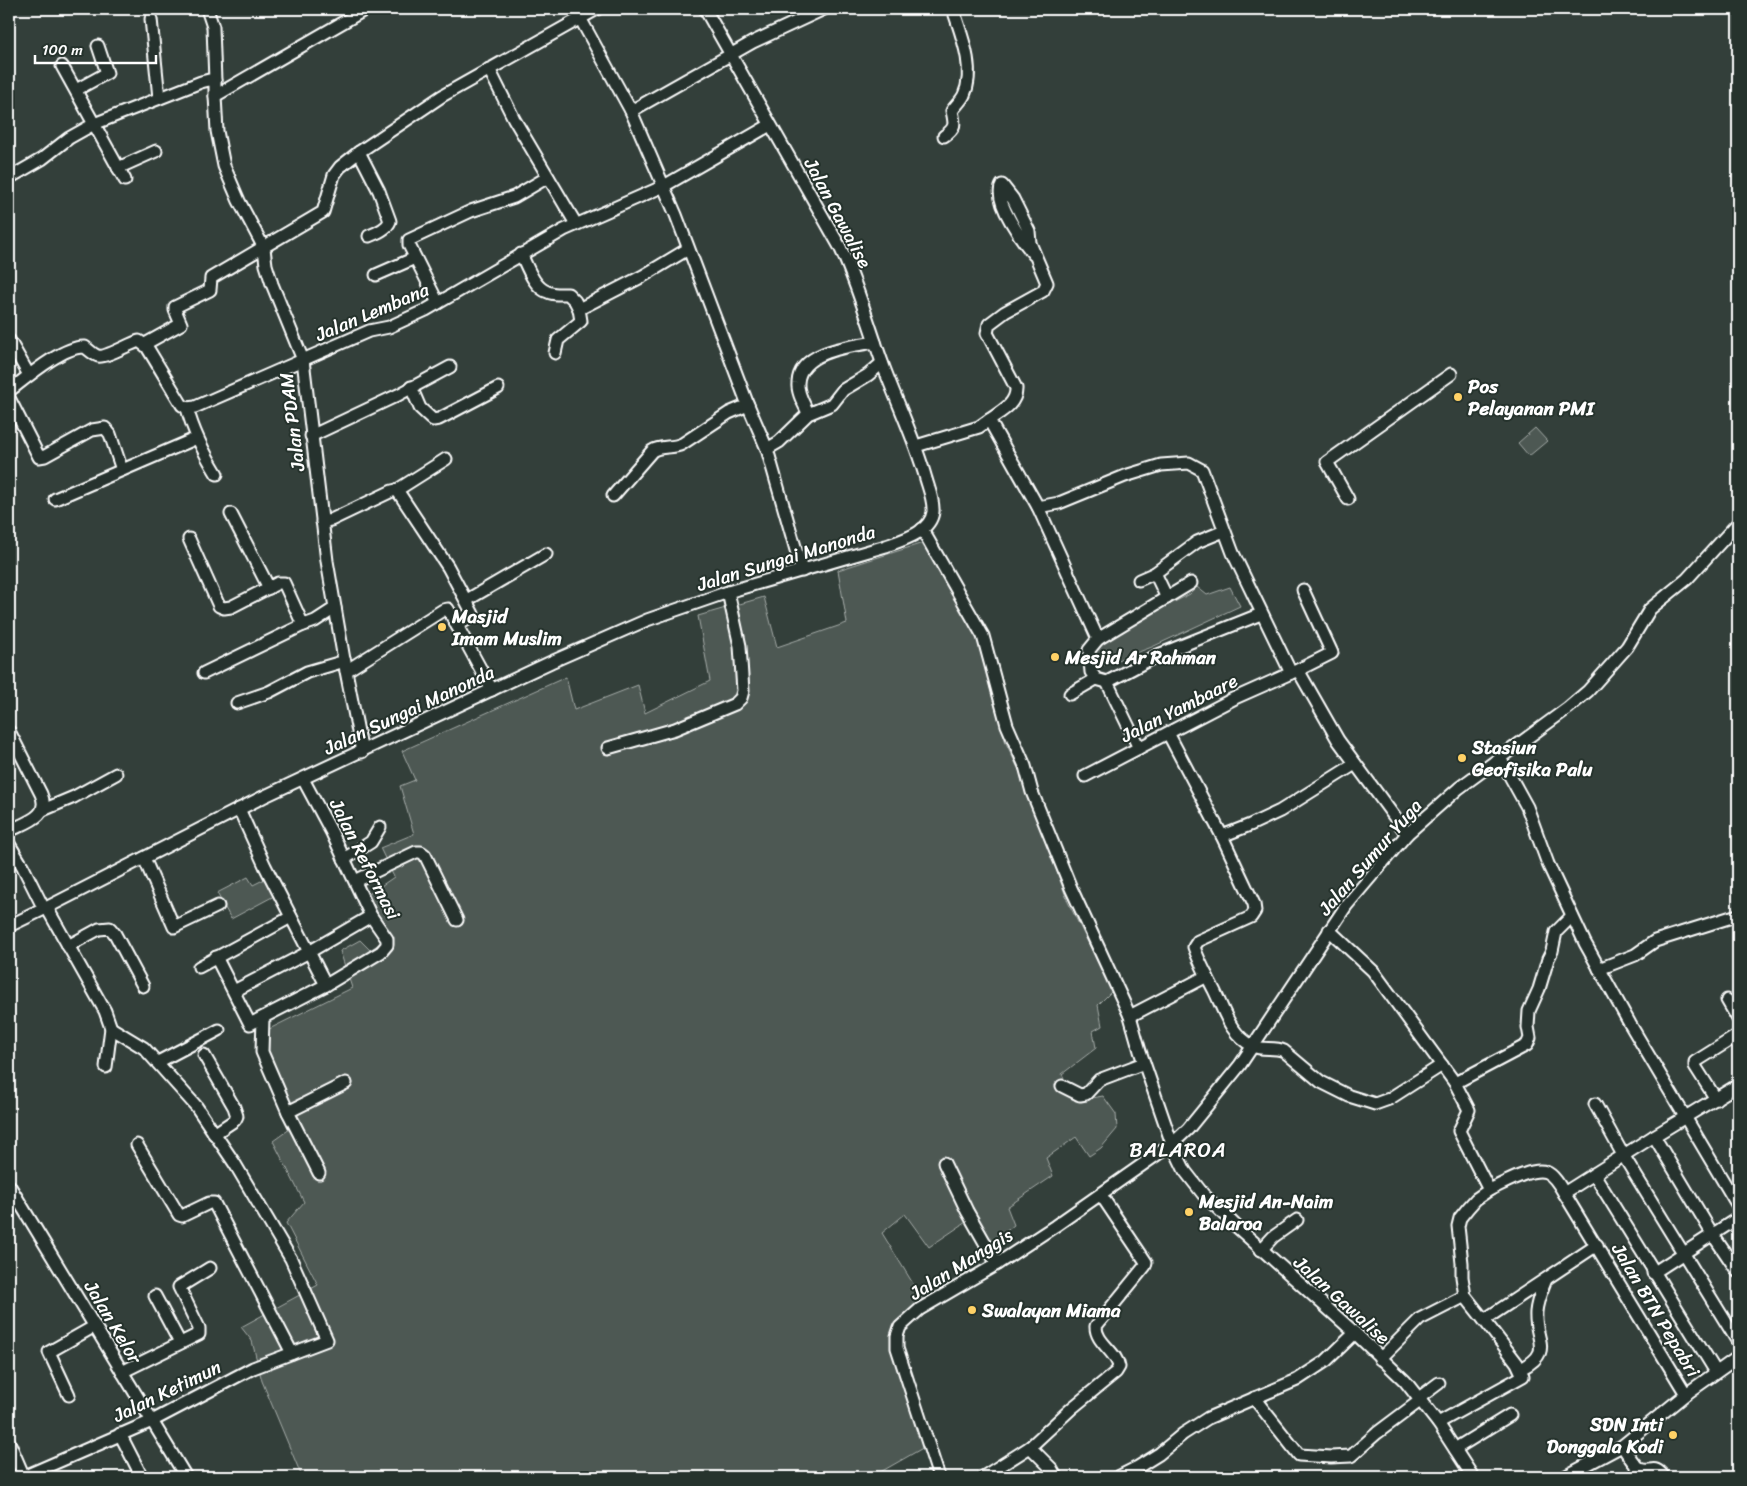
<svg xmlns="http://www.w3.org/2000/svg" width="1747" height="1486" viewBox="0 0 1747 1486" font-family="Sriracha,sans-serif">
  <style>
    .green { fill: #4d5853; stroke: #a6aca9 }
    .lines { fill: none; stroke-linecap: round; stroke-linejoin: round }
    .minor-casing { stroke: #fff; stroke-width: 15 }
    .minor { stroke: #26332d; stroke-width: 11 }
    .poi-dot { fill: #ffd166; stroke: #26332d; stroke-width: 2 }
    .labels { text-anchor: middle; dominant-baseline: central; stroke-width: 4; stroke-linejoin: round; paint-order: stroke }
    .street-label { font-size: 19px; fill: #fff; stroke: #26332d }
    .poi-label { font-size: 19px; font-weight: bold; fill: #fff; stroke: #26332d; text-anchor: start }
    .quarter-label { font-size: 21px; letter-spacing: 1px; fill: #fff; stroke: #26332d }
  </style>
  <rect width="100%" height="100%" fill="#333f3a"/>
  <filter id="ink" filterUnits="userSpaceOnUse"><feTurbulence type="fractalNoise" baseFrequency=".02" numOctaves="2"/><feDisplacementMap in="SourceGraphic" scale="10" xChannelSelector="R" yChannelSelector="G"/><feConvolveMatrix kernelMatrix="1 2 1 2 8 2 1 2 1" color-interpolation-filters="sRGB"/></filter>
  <g filter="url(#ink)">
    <g class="green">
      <polygon points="1535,428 1547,441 1529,456 1518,443"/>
      <polygon points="923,543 978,635 992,696 1006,743 1024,781 1068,902 1112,991 1098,1005 1102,1026 1093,1031 1096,1048 1062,1074 1075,1101 1103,1096 1116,1114 1117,1129 1101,1148 1089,1156 1076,1137 1046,1158 1053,1176 1007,1207 1014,1225 992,1243 975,1216 929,1247 905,1214 882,1233 928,1308 906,1330 897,1362 928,1445 877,1474 878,1477 302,1477 262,1381 252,1341 241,1327 318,1285 286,1223 304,1202 273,1141 301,1121 255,1036 352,988 340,951 360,940 370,950 388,938 369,894 394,877 380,848 414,834 400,786 415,780 402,751 566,677 574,710 638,685 645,713 710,681 698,616 764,597 777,647 847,623 838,570"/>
      <polygon points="1197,587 1207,595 1230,587 1240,606 1152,647 1096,668 1093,653 1095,647 1137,621 1190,594"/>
      <polygon points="248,877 253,885 265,879 274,896 231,919 217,893"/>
    </g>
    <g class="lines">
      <g class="minor-casing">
        <g id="minor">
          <polyline points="207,9 213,27 215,81"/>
          <polyline points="580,18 631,111"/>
          <polyline points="151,19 159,98"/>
          <polyline points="62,66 125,180"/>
          <polyline points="489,69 514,119 576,224"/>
          <polyline points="76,90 107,73 98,46"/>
          <path d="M944 136C956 128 955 124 952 111 956 105 961 101 964 95 976 69 961 34 953 9"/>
          <path d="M359 152 379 191 390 221C387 229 377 233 369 236"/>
          <polyline points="118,168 156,151"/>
          <polyline points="9,178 42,159 69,138 94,124 201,82 209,80 215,81 215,96"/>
          <path d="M521 254C527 266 534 288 548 292 554 295 561 294 568 294L575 301 579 309 643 276 688 249"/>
          <polyline points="376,275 415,258"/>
          <polyline points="438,303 409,245 409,240 471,211 514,197 548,177"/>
          <polyline points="9,340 29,375"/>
          <polyline points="145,344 181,324 175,310 175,307 210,290 211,278 323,212 334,175 340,167 359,152 442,96 597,9"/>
          <polyline points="555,353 558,340 581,321 579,309"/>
          <polyline points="411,387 420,408 433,420 439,419 498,388"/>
          <path d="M9 391C26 378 64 345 85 347 89 350 94 355 98 356 105 358 129 344 139 341L147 347 182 405 187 408 195 407 369 331 389 327 426 310 564 230 664 186 770 125"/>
          <polyline points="9,398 39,457 45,456 92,430 105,428 110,434 122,470"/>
          <path d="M187 408C193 431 204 453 217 474"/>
          <path d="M808 413C804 404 797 393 798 383 799 351 851 346 875 342"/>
          <path d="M989 420C1000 412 1017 404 1016 388L987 333 989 324 1005 312 1043 291 1047 283 1030 243 1029 231 1013 199 1002 185C992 200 1024 243 1034 255"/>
          <polyline points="311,436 398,395 450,367"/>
          <polyline points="916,446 979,427 989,420 1038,507 1098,639 1089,650 1091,672 1096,679 1107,682 1158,655 1261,614"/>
          <polyline points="767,449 779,442 808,414 832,404 843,390 868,375 882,363"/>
          <polyline points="397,490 446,459"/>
          <path d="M613 496 652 451C661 445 672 449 682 444L729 413 748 405"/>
          <polyline points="55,499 197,438"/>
          <polyline points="1348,499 1327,462 1451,374"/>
          <polyline points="1038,507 1059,503 1125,476 1161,465 1189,463 1202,470 1233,553 1291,673"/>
          <polyline points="231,514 269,588"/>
          <polyline points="322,522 331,520 392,491 397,490 448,567 473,614 472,616 457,626"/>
          <polyline points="922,529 983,636 1007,725 1025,766 1032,792 1071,888 1130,1016 1140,1051 1172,1144 1185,1171 1203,1194 1238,1228 1355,1333 1405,1381 1438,1423 1473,1477"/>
          <polyline points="189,539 219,606 224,608 231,607 278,583 284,583 303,625"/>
          <polyline points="802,571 767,449 748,405 676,215 631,111 753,42 824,9"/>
          <polyline points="1155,573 1167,598"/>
          <polyline points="1139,580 1155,573 1197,542 1224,531"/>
          <polyline points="467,600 546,554"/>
          <polyline points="1098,639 1191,583"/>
          <polyline points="1298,670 1332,653 1303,590"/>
          <polyline points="346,671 443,610 448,609 492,690"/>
          <polyline points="204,673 301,626 315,621 335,608"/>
          <polyline points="1107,682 1139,748"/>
          <polyline points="1070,694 1096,679"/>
          <polyline points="237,703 269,692 307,672 345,661"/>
          <path d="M9 731 41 794C51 817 26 822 9 831"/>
          <polyline points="1168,733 1222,836 1250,825 1280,811 1355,764"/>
          <polyline points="608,748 675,729 735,704 741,698 743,691 740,646 728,592"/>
          <polyline points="362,752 346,671 327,561 303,360 272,284 266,265 264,248 239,201 224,166 217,131 215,96 366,9"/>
          <polyline points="1500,758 1527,807 1548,864 1585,943 1630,1024 1738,1206"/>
          <polyline points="1085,776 1235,698 1298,670 1338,740 1407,834"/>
          <polyline points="239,809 265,866 326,985"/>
          <polyline points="43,810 74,797 116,774"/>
          <path d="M1222 836 1254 904 1255 911 1251 917 1198 941 1194 947C1199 962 1207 976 1214 990 1224 1010 1230 1035 1253 1046 1263 1051 1274 1046 1284 1051L1321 1082 1349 1096 1375 1104 1389 1099 1442 1065"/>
          <polyline points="9,844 23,867 44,909"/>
          <polyline points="144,858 174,927 218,906"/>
          <polyline points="344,859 371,842 380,827"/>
          <polyline points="355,881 416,852 421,852 425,855 457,920"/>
          <polyline points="47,908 105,1011 111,1028 106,1067"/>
          <path d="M9 926 44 909 263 797 551 662 647 620 728 592 886 546C902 540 930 533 933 512 934 501 929 489 926 479 915 439 897 403 883 365 869 326 858 286 840 247L705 9"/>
          <polyline points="1329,930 1373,971 1455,1083 1469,1110 1459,1131 1489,1190 1476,1199 1468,1208 1460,1218 1458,1226 1462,1263 1462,1277 1465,1296 1484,1320"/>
          <polyline points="68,946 99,929 110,928 115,934 143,986"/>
          <polyline points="216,957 250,1024 326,985 381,952 387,945 387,939 371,916 332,833 303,779"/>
          <polyline points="199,967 291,917"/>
          <polyline points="1599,969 1635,955 1655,941 1738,915"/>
          <polyline points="234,991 309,952 371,916"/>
          <polyline points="1727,1000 1738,1019"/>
          <polyline points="1130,1016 1207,976"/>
          <polyline points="263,1018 262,1052 288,1112 319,1173"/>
          <polyline points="204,1055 234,1107 237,1116 235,1120 214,1134"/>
          <polyline points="158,1062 219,1030"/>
          <polyline points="1455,1083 1527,1045 1530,1038 1528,1027 1529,1011 1539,989 1548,959 1552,951 1556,932 1572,916"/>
          <polyline points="1062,1086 1080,1095 1086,1094 1099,1080 1144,1063"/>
          <polyline points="1716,1099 1695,1066 1695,1062 1738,1035"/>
          <polyline points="1595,1104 1623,1155 1738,1342"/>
          <polyline points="288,1112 346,1083"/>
          <polyline points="1654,1136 1713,1235 1738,1272"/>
          <polyline points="137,1145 179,1215 182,1216 209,1203 214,1203 292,1353"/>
          <polyline points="944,1163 967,1211 997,1264"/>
          <polyline points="1594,1174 1716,1372"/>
          <polyline points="9,1185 186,1477"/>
          <path d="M1489 1190C1503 1184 1531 1167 1546 1172 1554 1175 1560 1186 1564 1193"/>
          <polyline points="1261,1250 1273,1237 1297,1220"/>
          <polyline points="1653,1273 1738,1218"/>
          <polyline points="155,1296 180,1343"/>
          <polyline points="1380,1359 1420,1319 1465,1296"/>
          <path d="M1521 1369C1555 1351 1534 1341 1536 1312 1537 1300 1542 1290 1546 1279"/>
          <polyline points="122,1372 199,1334 199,1328 179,1287 210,1268"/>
          <polyline points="1686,1394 1564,1193 1654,1136 1738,1085"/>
          <polyline points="69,1395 49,1352 95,1326"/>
          <polyline points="1254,1398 1299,1455 1331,1457 1351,1456 1377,1433 1421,1400"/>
          <polyline points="1419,1398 1439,1383"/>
          <polyline points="1438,1423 1523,1376 1517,1363 1484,1320 1597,1245"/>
          <polyline points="120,1434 142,1477"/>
          <polyline points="9,1442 24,1477"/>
          <path d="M1622 1446C1627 1452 1633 1465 1640 1469 1651 1474 1654 1463 1664 1477"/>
          <polyline points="1030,1447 1051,1468 1056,1477"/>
          <polyline points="1455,1449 1510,1415"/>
          <polyline points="23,1477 152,1421 253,1368 327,1340 291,1259 235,1164 196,1106 144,1048 111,1028"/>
          <polyline points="939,1477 897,1348 897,1336 900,1327 920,1309 997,1264 1055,1226 1172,1144 1188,1129 1240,1065 1346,906 1407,834 1459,788 1568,708 1588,691 1627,647 1650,609 1687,579 1738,523"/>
          <path d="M983 1477 1030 1447 1072 1408 1116 1372 1119 1367C1117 1352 1095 1342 1096 1326L1145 1266 1146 1262 1101 1195"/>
          <polyline points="1118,1477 1138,1467 1159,1454 1183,1434 1208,1418 1297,1380 1326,1361 1355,1333"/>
          <polyline points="1564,1477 1622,1446 1686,1394 1738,1357"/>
        </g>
      </g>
      <use href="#minor" class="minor"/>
    </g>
  </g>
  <g class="poi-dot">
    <circle cx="1458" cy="397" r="5"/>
    <circle cx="442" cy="627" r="5"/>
    <circle cx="1055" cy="657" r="5"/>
    <circle cx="1462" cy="758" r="5"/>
    <circle cx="1189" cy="1212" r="5"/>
    <circle cx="972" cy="1310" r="5"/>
    <circle cx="1673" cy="1435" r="5"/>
  </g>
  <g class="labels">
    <g class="street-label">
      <text transform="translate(838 213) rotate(62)">Jalan Gawalise</text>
      <text transform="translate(372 312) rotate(-23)">Jalan Lembana</text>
      <text transform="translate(292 422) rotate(-97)">Jalan PDAM</text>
      <text transform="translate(786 558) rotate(-17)">Jalan Sungai Manonda</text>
      <text transform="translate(1179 708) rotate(-27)">Jalan Yambaare</text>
      <text transform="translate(409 710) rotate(-25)">Jalan Sungai Manonda</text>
      <text transform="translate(1370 857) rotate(-49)">Jalan Sumur Yuga</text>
      <text transform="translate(365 859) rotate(63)">Jalan Reformasi</text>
      <text transform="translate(961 1264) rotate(-32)">Jalan Manggis</text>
      <text transform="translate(1342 1300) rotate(42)">Jalan Gawalise</text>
      <text transform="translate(1656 1310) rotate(59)">Jalan BTN Pepabri</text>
      <text transform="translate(113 1322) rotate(59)">Jalan Kelor</text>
      <text transform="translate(167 1391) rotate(-26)">Jalan Ketimun</text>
    </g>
    <g class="poi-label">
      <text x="1468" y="386">Pos<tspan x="1468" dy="22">Pelayanan PMI</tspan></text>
      <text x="452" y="616">Masjid<tspan x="452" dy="22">Imam Muslim</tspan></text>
      <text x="1065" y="657">Mesjid Ar Rahman</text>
      <text x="1472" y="747">Stasiun<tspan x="1472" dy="22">Geofisika Palu</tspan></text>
      <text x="1199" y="1201">Mesjid An-Naim<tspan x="1199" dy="22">Balaroa</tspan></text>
      <text x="982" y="1310">Swalayan Miama</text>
      <text x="1663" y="1424" text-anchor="end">SDN Inti<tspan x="1663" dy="22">Donggala Kodi</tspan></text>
    </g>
    <g class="quarter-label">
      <text x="1178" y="1150">BALAROA</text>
    </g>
  </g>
  <rect width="1747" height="1486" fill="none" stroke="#26332d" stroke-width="30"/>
  <rect x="15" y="15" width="1717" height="1456" fill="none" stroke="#fff" stroke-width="2" filter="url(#ink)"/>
  <path d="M35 55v8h121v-8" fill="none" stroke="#ffffff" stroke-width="2.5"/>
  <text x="42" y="55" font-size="15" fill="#ffffff" stroke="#26332d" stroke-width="4" paint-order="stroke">100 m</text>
</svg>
